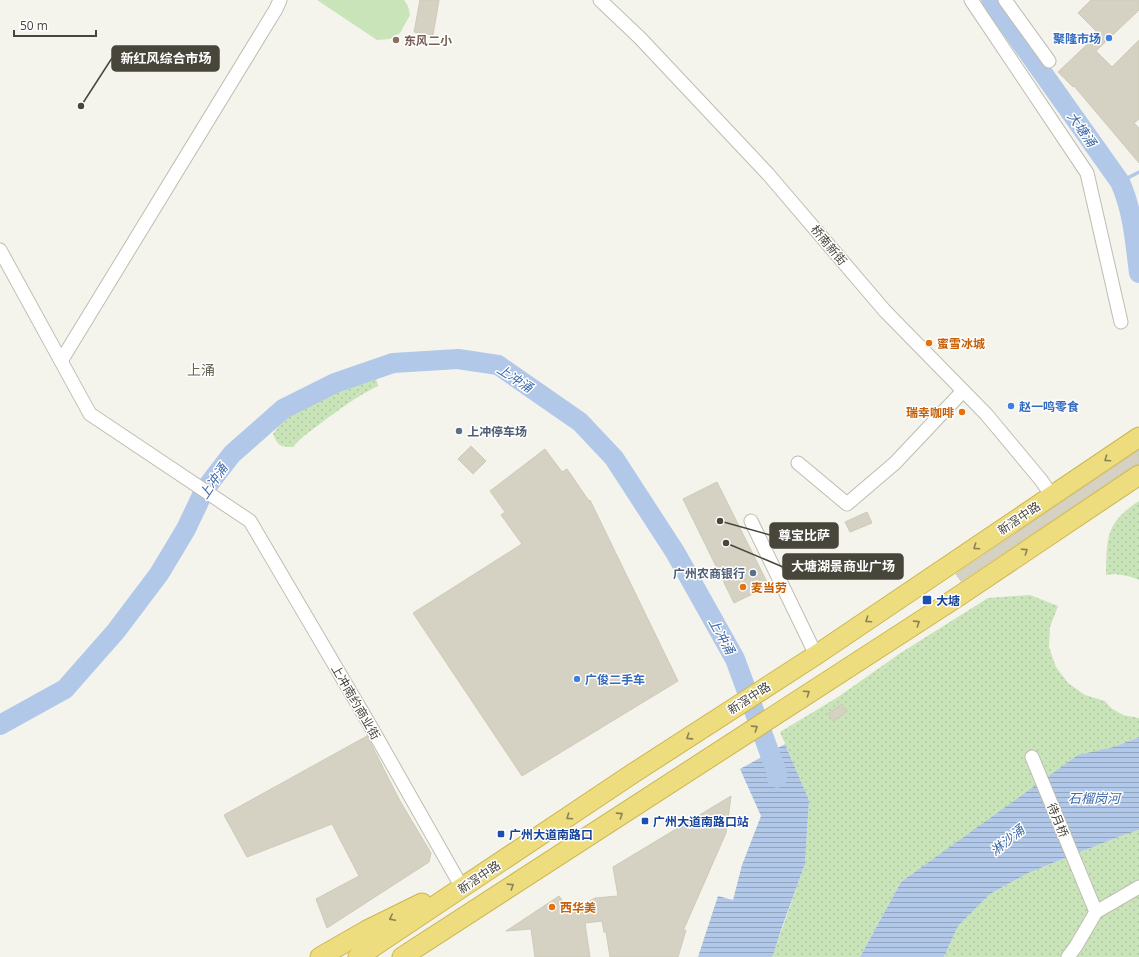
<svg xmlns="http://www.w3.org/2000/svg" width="1139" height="957" viewBox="0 0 1139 957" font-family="'Open Sans','Noto Sans SC',sans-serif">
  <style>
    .grass { fill: url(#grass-dots) }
    .pitch { fill: #cae4ba }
    .water { fill: url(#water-rules) }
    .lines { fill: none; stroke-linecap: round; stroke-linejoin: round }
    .stream { stroke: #b1c8e9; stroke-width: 3.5 }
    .river { stroke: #b1c8e9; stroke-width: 20 }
    .building { fill: #d5d1c3; stroke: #cfcab7 }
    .minor-casing { stroke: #bfbdb0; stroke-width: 15 }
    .highway-casing { stroke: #cdb54e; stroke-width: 21 }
    .minor { stroke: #fff; stroke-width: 13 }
    .highway { stroke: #eedd7e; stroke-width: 19 }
    .oneway { stroke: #8a8256 }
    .shop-dot { fill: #3f7fe0; stroke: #fff; stroke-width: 1.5 }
    .education-dot { fill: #8d6e63; stroke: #fff; stroke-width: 1.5 }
    .food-dot { fill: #e8710a; stroke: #fff; stroke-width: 1.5 }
    .service-dot { fill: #5c6f8a; stroke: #fff; stroke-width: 1.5 }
    .transit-dot { fill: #1a4fb4; stroke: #fff; stroke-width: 1.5 }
    .labels { text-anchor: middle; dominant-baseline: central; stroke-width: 3; stroke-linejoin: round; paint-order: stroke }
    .shop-label { font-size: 12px; font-weight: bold; fill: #366cbe; stroke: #fff; text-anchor: start }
    .education-label { font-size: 12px; font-weight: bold; fill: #785e54; stroke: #fff; text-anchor: start }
    .street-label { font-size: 12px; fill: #48453b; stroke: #fff }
    .food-label { font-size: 12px; font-weight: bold; fill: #c56008; stroke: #fff; text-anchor: start }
    .service-label { font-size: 12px; font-weight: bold; fill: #4e5e75; stroke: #fff; text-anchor: start }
    .transit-label { font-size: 12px; font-weight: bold; fill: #164399; stroke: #fff; text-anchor: start }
    .water-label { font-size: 13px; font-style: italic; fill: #3f69a9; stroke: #fff }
    .quarter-label { font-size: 14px; fill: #6a6553; stroke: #fff }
    .leader { fill: none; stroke: #48453b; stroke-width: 1.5 }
    .callout-dot { fill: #48453b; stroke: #fff; stroke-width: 1.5 }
    .callout { fill: #48453b; stroke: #48453b; stroke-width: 1.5 }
    .callout-label { font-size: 13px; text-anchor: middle; font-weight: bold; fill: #fff }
  </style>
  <defs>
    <pattern id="grass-dots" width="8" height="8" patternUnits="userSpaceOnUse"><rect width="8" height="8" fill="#cae4ba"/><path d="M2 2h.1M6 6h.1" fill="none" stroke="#afc5a1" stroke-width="1.8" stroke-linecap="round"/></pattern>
    <pattern id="water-rules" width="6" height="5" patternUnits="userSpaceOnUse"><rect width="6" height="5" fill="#b1c8e9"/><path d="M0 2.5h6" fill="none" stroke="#92a4be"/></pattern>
  </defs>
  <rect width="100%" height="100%" fill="#f4f4ed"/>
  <g class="grass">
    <path d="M375 374 378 386C357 396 340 409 321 423 311 431 301 437 293 447 280 447 278 446 273 434L286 416 345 385Z"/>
    <path d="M1139 501V580C1130 576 1116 573 1106 575 1107 538 1105 523 1139 501Z"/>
    <polygon points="1030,595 1058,606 1050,627 1049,647 1056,667 1068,683 1085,695 1105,701 1111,708 1123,715 1139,718 1139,737 1114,747 901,882 860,957 772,957 805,864 809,800 780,732 838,697 899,654 988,598"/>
    <polygon points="1139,830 1139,957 944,957 958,926 990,894 1028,873 1118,837"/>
  </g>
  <polygon class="pitch" points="317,0 404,0 408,6 410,15 400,33 390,39 377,40"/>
  <g class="water">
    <polygon points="1139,737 1139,830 1118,837 1028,873 990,894 958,926 944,957 860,957 901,882 1078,755 1114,747"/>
    <polygon points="785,744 809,800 805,864 782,927 773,955 772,957 698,957 718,896 733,900 742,865 761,816 740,769"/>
  </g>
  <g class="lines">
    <polyline class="stream" points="1120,182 1139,172"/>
    <g class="river">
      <path d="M991 0 1120 182C1133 211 1135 242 1139 273"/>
      <polyline points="0,725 65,689 116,631 159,574 186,529 205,489 232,454 283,409 335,383 393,363 458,359 498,365 580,422 614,458 675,552 735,659 777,773 777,778"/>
    </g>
  </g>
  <g class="building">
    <polygon points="420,0 439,0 433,35 414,32"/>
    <polygon points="1091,0 1139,0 1139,10 1096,51 1112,67 1139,40 1139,119 1134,123 1139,128 1139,163 1074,86 1073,87 1058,72 1096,36 1094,33 1096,31 1078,13"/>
    <polygon points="471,446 486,461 473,474 458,459"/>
    <polygon points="545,449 562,472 567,469 589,501 590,500 678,681 522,776 413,613 522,544 501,515 505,512 490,491"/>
    <polygon points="1139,450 1139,464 1133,466 961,581 956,574"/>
    <polygon points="717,482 769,586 734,603 683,499"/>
    <polygon points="867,512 872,523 850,532 845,522"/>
    <polygon points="842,704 847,712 833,721 828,714"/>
    <polygon points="367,736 400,801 431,853 429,862 327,928 316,899 359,876 332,824 247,857 224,815"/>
    <polygon points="731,796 726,833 683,931 686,930 678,957 610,957 606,932 604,932 602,921 585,923 590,957 535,957 531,929 506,931 559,896 570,911 595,898 618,896 613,867"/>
  </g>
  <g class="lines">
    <g class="minor-casing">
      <g id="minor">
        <polyline points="600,0 640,38 768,174 885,311 986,414 1041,480 1052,496"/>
        <polyline points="971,0 1087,173 1121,322"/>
        <polyline points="1005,0 1049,61"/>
        <polyline points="0,250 90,414 250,521 371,727 460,884"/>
        <polyline points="61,361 276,9 280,0"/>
        <polyline points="798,463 847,504 895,463 963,391"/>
        <polyline points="751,521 816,655"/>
        <polyline points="1032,757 1096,912"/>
        <polyline points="1068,957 1076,946 1096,912 1139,887"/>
      </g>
    </g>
    <g class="highway-casing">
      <g id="highway">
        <polyline points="320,957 367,930 422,903"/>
        <polyline points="358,957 632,774 816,655 1139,437"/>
        <polyline points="402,957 959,596 1139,475"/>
      </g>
    </g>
    <use href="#minor" class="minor"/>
    <use href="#highway" class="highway"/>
  </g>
  <defs><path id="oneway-chevron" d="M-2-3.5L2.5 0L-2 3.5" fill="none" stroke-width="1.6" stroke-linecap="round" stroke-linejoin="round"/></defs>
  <g class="oneway">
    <use href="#oneway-chevron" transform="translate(1107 459) rotate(146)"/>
    <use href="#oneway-chevron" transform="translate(976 547) rotate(146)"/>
    <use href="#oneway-chevron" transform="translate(1025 551) rotate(-34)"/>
    <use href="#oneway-chevron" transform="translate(868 620) rotate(146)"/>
    <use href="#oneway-chevron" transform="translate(917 623) rotate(-33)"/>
    <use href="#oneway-chevron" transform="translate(807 693) rotate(-34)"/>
    <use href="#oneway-chevron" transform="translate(755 728) rotate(-33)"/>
    <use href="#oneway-chevron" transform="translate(689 737) rotate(147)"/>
    <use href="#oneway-chevron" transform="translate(620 815) rotate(-33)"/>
    <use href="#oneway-chevron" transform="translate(569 817) rotate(146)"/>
    <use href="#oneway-chevron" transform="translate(511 886) rotate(-33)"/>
    <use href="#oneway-chevron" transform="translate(392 918) rotate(154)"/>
  </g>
  <g class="shop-dot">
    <circle cx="1109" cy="38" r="4"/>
    <circle cx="1011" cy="406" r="4"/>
    <circle cx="577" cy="679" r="4"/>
  </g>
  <circle class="education-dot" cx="396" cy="40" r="4"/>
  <g class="food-dot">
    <circle cx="929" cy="343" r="4"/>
    <circle cx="962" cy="412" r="4"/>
    <circle cx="743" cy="587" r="4"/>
    <circle cx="552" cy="907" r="4"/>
  </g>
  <g class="service-dot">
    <circle cx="459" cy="431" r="4"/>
    <circle cx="753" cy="573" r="4"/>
  </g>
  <g class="transit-dot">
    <rect x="922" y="595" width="10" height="10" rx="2"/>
    <rect x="641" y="817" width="8" height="8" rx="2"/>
    <rect x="497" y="830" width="8" height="8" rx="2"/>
  </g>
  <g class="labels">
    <g class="shop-label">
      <text x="1101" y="38" text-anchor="end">聚隆市场</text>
      <text x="1019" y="406">赵一鸣零食</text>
      <text x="585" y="679">广俊二手车</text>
    </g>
    <g class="education-label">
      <text x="404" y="40">东风二小</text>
    </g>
    <g class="street-label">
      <text transform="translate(829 245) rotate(50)">桥南新街</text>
      <text transform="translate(1019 518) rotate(-34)">新滘中路</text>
      <text transform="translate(749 698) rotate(-33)">新滘中路</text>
      <text transform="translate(356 702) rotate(60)">上冲南约商业街</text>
      <text transform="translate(1058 820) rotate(68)">待月桥</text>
      <text transform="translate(479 877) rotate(-34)">新滘中路</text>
    </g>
    <g class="food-label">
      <text x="937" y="343">蜜雪冰城</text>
      <text x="954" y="412" text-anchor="end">瑞幸咖啡</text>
      <text x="751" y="587">麦当劳</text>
      <text x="560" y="907">西华美</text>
    </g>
    <g class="service-label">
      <text x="467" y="431">上冲停车场</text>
      <text x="745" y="573" text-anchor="end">广州农商银行</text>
    </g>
    <g class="transit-label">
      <text x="936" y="600">大塘</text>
      <text x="653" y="821">广州大道南路口站</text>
      <text x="509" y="834">广州大道南路口</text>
    </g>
    <g class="water-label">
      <text transform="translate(1082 129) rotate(55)">大塘涌</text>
      <text transform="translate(515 378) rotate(33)">上冲涌</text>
      <text transform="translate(213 481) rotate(-56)">上冲涌</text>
      <text transform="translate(722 636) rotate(61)">上冲涌</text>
      <text x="1094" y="798">石榴岗河</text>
      <text transform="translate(1007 840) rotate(-39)">淋沙涌</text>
    </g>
    <g class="quarter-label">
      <text x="201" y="369">上涌</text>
    </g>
  </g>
  <path class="leader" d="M81 106L112 58M720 521L770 535M726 543L783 567"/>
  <g class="callout-dot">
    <circle cx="81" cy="106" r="4"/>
    <circle cx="720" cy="521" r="4"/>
    <circle cx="726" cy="543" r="4"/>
  </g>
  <g class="callout">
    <rect x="112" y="46" width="107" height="25" rx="4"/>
    <rect x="770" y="523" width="68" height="25" rx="4"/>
    <rect x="783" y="554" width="120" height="25" rx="4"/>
  </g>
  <g class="callout-label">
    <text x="166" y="63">新红风综合市场</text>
    <text x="804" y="540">尊宝比萨</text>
    <text x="843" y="571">大塘湖景商业广场</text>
  </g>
  <path d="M14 30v6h82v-6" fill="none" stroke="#48453b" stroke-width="2"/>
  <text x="20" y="30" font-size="12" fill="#48453b" stroke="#ffffff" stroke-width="3" paint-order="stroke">50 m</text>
</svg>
